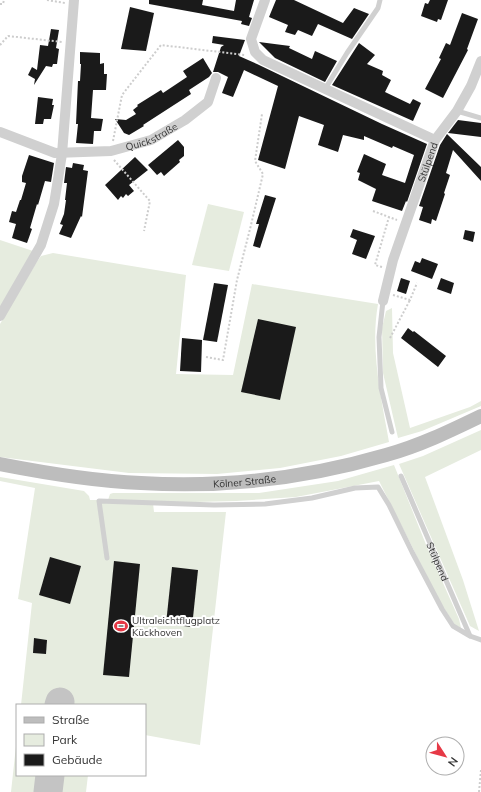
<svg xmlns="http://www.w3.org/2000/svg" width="481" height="792" viewBox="0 0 481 792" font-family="Mulish,sans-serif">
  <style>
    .green { fill: #e6ecdf }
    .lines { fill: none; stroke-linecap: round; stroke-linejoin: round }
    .taxiway { stroke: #c4c4c4; stroke-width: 29 }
    .building { fill: #1a1a1a }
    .path { stroke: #cdcdcd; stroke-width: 2; stroke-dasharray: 2 2; stroke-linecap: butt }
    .service { stroke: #d0d0d0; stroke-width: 5 }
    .minor { stroke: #d0d0d0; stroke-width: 10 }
    .secondary { stroke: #bdbdbd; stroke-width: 14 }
    .labels { text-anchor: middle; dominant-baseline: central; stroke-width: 4; stroke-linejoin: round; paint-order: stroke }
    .street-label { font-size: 10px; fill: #333; stroke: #fff }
    .poi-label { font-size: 10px; fill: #333; stroke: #fff; text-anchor: start }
  </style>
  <rect width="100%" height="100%" fill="#fff"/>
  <g class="green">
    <polygon points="208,204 244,212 229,271 192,265"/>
    <polygon points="0,240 33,251 0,307"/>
    <path d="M53 253 186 275 176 374 233 375 252 284 378 304C370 349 381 397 389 442L341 456 280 468 217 474 129 473 0 457V324L36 263 41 256Z"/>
    <polygon points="392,308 393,353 410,428 470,407 481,401 481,406 422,431 398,438 383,373 382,328 386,311"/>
    <polygon points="481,430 481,450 425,477 463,580 479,631 470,626 399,464 423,456"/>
    <polygon points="394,465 427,547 459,619 461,628 455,625 440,602 379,481 296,497 236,501 153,503 154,512 226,512 200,745 145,735 145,705 21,705 32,603 18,599 35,488 0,481 0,477 84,491 89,496 90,500 108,500 110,494 113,493 259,493 338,481"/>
    <polygon points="17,737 17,775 88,775 86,792 11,792"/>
  </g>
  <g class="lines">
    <g class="taxiway">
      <polyline points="59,705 60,702"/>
      <polyline points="48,792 50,775"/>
    </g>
  </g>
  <g class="building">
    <polygon points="149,0 203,0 202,5 234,11 236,0 254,0 249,17 252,18 249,26 241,24 242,21 149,4"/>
    <polygon points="276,0 294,0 343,23 354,8 369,14 352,39 318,24 312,36 298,30 295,35 285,32 288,25 269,17"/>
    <polygon points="430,0 448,0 441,20 438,19 437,22 421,16 425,3 428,4"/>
    <polygon points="130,7 154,13 146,51 121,49"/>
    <polygon points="462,13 478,19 467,49 468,50 443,98 425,89 441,59 439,58 446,43 450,45"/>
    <polygon points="51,29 59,30 56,48 59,49 57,64 53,64 52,67 46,66 34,85 35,79 28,75 32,67 37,70 40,45 48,46"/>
    <polygon points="213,36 245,40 239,56 257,64 382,124 427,144 407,202 406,201 402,211 372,201 376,189 358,180 360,173 357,172 364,154 386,164 382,175 405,183 414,155 393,146 392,148 364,136 364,140 343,135 338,152 318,145 324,125 299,116 285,169 258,160 278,86 244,70 233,97 222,93 228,77 218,72 213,72 221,47 224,45 212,43"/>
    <polygon points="259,42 290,46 289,48 312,59 315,51 337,61 325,82 275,58"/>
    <polygon points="359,43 375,55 367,64 383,71 382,75 391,80 385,92 410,104 413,99 421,103 413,121 332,85"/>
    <polygon points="80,52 100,53 100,64 104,63 104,74 107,74 106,90 93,90 91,118 103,119 101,131 94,131 93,144 76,143 78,124 76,124 78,81 80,81 81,64 80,64"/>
    <polygon points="203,58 212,73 209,77 189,90 191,94 143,125 144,126 129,135 124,133 115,119 126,120 136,114 133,110 138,106 137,105 161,90 163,93 187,77 183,71"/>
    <polygon points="38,97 53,99 52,105 54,105 51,119 44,119 43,124 35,124"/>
    <polygon points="458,120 481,123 481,137 448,133"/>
    <polygon points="447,134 481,167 481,181 453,150 446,173 450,175 444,193 445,194 436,221 432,219 431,224 419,220 423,207 419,206 440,145"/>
    <polygon points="178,140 184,147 184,156 179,160 180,162 164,176 161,172 157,175 148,165"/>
    <polygon points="29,155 54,163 51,182 45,181 38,205 37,204 30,228 32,229 27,243 12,238 16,224 9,222 12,211 16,212 20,200 21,200 26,183 22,182 22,176"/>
    <polygon points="135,157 148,170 129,185 134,191 128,196 126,194 123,198 121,196 118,200 105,185"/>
    <polygon points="73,163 84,165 83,170 88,171 82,217 81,216 71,238 59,234 63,225 60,224 64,214 66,200 65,200 67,183 64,183 66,167 72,168"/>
    <polygon points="265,195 276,198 260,248 253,246 259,224 256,224"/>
    <polygon points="353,229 375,236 366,259 352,254 357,240 350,237"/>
    <polygon points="465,230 475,232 473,242 463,239"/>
    <polygon points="422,258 438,264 432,279 411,271 415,261 420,263"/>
    <polygon points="401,278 410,281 406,294 397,291"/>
    <polygon points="441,278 454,283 451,294 437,289"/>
    <polygon points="214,283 228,285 217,342 203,340"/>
    <polygon points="258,319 296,327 280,400 241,392"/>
    <polygon points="408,328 413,332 414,331 446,356 438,367 401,338"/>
    <polygon points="182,338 202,340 201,372 180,371"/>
    <polygon points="50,557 81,566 70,604 39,595"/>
    <polygon points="114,561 140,564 129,677 103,675"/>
    <polygon points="172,567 198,570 192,627 166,624"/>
    <polygon points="34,638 47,640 46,654 33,653"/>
  </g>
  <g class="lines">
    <g class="path">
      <polyline points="47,0 65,3"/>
      <polyline points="0,4 3,4 4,0"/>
      <polyline points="0,45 8,36 62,42"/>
      <polyline points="113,141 122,95 161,45 245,55"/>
      <polyline points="114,160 150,201 144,231"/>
      <polyline points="373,211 397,220"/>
      <polyline points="382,267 375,265 389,217"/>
      <polyline points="393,295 410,300 417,283"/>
      <polyline points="390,338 410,300"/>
      <polyline points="206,357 223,360 237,280 251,225 263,174 255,161 262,114"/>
      <polyline points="479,792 481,770"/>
    </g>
    <g class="service">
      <polyline points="325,89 347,53 378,8 380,0"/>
      <polyline points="457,111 481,118"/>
      <polyline points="383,301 379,337 381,388 392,432"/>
      <path id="s1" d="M401 476 470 636 481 640"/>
      <polyline points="107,558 99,501 214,505 265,504 312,498 355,488 378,487 389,505 412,552 442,609 453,626 470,636"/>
    </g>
    <g class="minor">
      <polyline points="265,0 251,39 255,52 263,60 435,140"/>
      <path id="s2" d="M0 132 55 153 111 151 151 140 185 120 208 102 216 78"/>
      <path id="s3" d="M383 301 393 260 435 140 457 111 471 86 481 61"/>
      <polyline points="0,316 41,245 54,204 62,154 74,0"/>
    </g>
    <path class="secondary" id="s4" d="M0 464C46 473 93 481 141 483 223 488 307 478 386 455 419 446 450 431 481 416"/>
  </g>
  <defs>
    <g id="stadium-bare" transform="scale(1.08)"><path d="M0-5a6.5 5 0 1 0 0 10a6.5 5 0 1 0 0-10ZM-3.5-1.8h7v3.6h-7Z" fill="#e63946" stroke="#fff" stroke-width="2.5" paint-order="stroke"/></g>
  </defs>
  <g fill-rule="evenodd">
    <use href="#stadium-bare" x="121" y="626"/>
  </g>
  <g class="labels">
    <g class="street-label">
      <text stroke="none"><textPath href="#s2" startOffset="158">Quickstraße</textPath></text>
      <text stroke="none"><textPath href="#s3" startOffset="146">Stülpend</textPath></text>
      <text stroke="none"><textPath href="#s4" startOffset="246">Kölner Straße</textPath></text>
      <text stroke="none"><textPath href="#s1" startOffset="93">Stülpend</textPath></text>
    </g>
    <g class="poi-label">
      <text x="132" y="620">Ultraleichtflugplatz<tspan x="132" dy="12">Kückhoven</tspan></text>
    </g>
  </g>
  <rect x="16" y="704" width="130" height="72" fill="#ffffff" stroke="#adadad"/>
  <rect x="24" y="717" width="20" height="6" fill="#bdbdbd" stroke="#adadad"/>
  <text x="52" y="724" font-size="12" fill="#333333">Straße</text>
  <rect x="24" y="734" width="20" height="12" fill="#e6ecdf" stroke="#adadad"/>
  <text x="52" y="744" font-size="12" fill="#333333">Park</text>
  <rect x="24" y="754" width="20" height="12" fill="#1a1a1a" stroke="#adadad"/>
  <text x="52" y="764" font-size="12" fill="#333333">Gebäude</text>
  <g transform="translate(445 756) rotate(126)"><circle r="19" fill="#ffffff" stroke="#adadad"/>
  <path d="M0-3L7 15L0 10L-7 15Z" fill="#e63946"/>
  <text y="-6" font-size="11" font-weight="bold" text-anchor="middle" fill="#333333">N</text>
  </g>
</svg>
